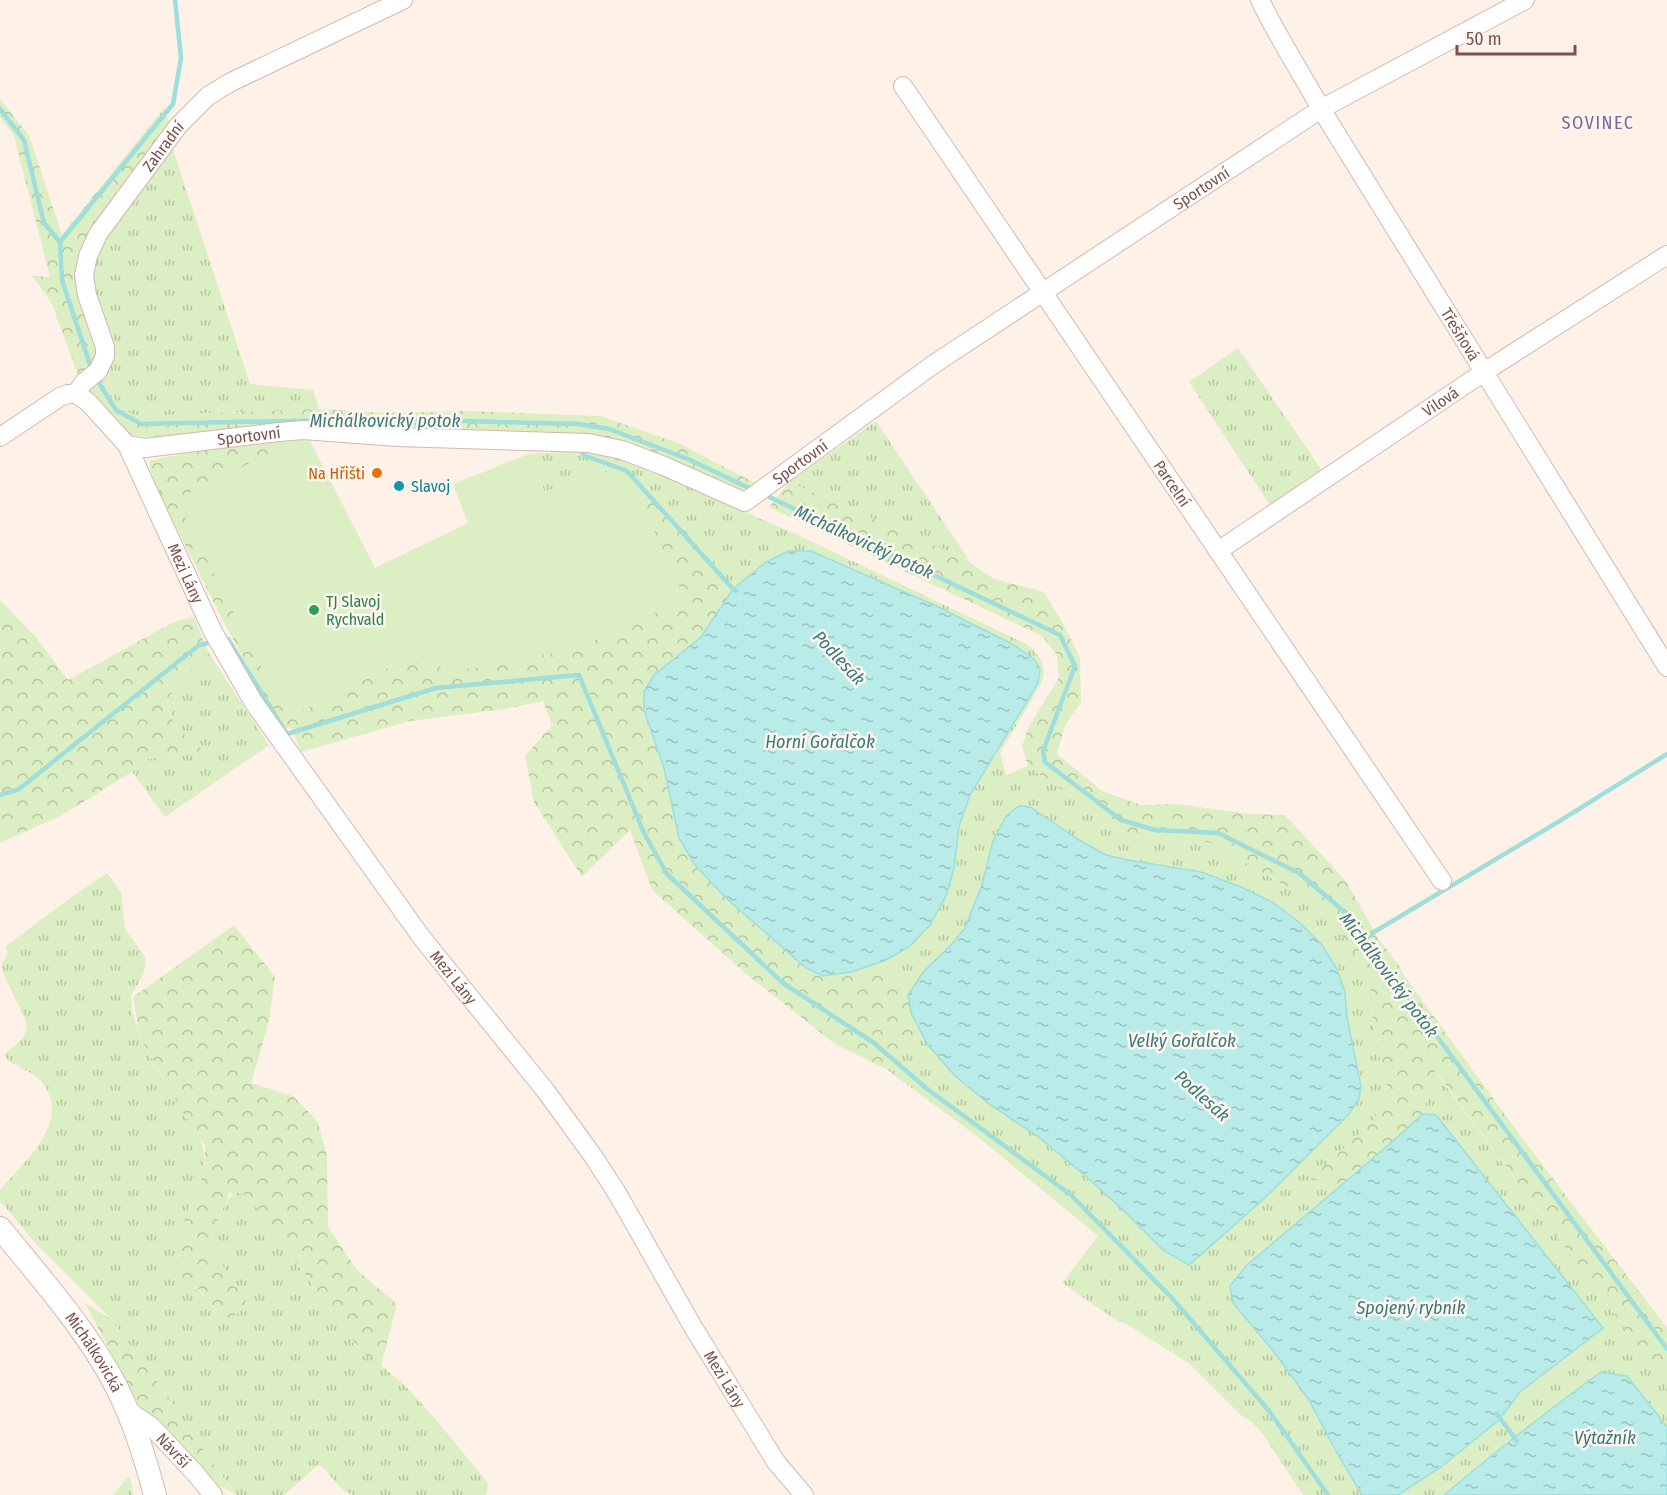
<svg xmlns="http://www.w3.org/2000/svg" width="1667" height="1495" viewBox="0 0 1667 1495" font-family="'Fira Sans Condensed',sans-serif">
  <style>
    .grass { fill: url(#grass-tufts) }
    .forest { fill: url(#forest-crowns) }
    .park { fill: #dceec3 }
    .water { fill: url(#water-ripples); stroke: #9ededc; stroke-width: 1.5 }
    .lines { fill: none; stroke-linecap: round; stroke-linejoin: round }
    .stream { stroke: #9ededc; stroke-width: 4.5 }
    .minor-casing { stroke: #d5b8ae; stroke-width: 20 }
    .tertiary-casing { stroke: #d5b8ae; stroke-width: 24 }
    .minor { stroke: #fff; stroke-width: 18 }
    .tertiary { stroke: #fff; stroke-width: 22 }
    .food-dot { fill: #e8710a; stroke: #fff6f0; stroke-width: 2 }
    .culture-dot { fill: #0f9aa8; stroke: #fff6f0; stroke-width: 2 }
    .leisure-dot { fill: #2e9e5b; stroke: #fff6f0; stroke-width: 2 }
    .labels { text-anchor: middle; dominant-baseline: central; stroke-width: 5; stroke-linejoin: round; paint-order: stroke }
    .street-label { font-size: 16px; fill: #7c5148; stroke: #fff6f0 }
    .food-label { font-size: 16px; fill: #c56008; stroke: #fff6f0; text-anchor: end }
    .culture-label { font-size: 16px; fill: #0d838f; stroke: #fff6f0; text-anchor: start }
    .leisure-label { font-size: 16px; fill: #27864d; stroke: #fff6f0; text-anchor: start }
    .neighbourhood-label { font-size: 18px; letter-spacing: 1.5px; fill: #80639f; stroke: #fff6f0 }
    .water-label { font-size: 18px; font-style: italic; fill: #367b7a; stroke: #fff6f0 }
  </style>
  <defs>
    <pattern id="grass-tufts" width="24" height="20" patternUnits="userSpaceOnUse" patternTransform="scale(1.5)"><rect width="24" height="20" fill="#dceec3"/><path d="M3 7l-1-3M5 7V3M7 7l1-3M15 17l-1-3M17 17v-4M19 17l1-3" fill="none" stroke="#b7c3a0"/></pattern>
    <pattern id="forest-crowns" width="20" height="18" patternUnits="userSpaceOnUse" patternTransform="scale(1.5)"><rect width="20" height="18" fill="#dceec3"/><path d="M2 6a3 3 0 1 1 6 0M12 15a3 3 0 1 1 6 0" fill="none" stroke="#b7c3a0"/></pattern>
    <pattern id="water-ripples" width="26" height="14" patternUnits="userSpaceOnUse" patternTransform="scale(1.5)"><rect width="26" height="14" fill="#b9ebe9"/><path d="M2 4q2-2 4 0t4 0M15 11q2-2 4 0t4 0" fill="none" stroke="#9bc1bf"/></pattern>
  </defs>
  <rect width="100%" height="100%" fill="#fef1e7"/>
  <g class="grass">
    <polygon points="172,146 250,384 313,390 319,409 139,416 122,410 97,376 91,279 93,259 104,236"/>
    <polygon points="1238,348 1321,469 1270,505 1189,382"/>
    <polygon points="876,421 969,560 789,482"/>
    <path d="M592 450 631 462 798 535 1028 645C1041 658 1047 663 1042 682L1000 753 1006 775 1028 766 1125 835 1160 839 1209 842 1313 902 1352 948 1371 991 1374 1035 1387 1086 1374 1120 1310 1179 1339 1186 1247 1265 1274 1352 1309 1400 1337 1453 1362 1495H1303L1264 1436 1253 1423 1242 1416 1190 1364 1125 1323 1119 1322 1062 1283 1098 1236 978 1137 886 1069 921 1032 928 1045 989 1104 1036 1135 1081 1172 1122 1209 1189 1264 1266 1197 1349 1114 1359 1099 1361 1086 1347 1018 1345 992 1322 945 1300 923 1272 902 1241 887 1159 866 1106 855 1079 840 993 841 982 885 965 928 950 946 924 971 908 995 884 961 909 947 930 925 947 894 954 868 959 826 970 795 1038 683 1034 659 1014 645 934 605 811 551 766 562 733 589 655 493 640 499 600 468 545 492 529 454Z"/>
    <polygon points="208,652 269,745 165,817 132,772 146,759 187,755 211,757 175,728 167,701 176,685"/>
    <path d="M107 873 121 892 125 929 145 957 146 963 143 975 131 996 132 1012 143 1043 159 1072 201 1140 204 1154V1174L191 1200 184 1277 192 1282 214 1308 217 1258 209 1245C214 1226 221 1205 236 1192L245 1195 261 1213 355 1345C373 1360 392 1373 409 1390 437 1419 462 1452 488 1483L487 1493 484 1495H353L343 1490 323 1468 318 1465 284 1495H236L191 1432 165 1392 111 1319 36 1244 0 1201V1190C25 1161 74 1120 41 1081 31 1070 9 1065 4 1055 14 1045 30 1037 26 1021L3 973 2 964 8 953 5 947 59 906Z"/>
    <path d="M1434 1070 1667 1386V1427L1627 1376 1601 1372C1547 1411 1495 1452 1444 1495H1398L1441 1467 1499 1420 1520 1392 1603 1328 1436 1115 1423 1114Z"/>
    <polygon points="128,1477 130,1477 133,1495 113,1495"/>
  </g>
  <g class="forest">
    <polygon points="0,99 29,135 62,235 164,108 171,128 85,252 100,351 88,374 78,375 52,304 33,276 50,277 14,136 0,117"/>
    <polygon points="97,376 122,410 139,416 319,409 387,413 467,411 600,416 678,443 755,483 738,492 639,448 592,434 359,426 269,428 141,438 127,435 88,396"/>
    <polygon points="307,435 287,718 418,653 450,672 684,599 640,499 655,493 733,589 701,637 655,674 644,709 664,768 679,838 727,899 805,967 851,972 884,961 908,995 911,1013 921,1032 886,1069 835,1044 745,973 652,890 630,830 582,877 534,802 525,756 552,725 543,701 504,709 410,721 301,752 291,727 283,729 222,619 154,482 149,461 237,442"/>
    <polygon points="789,482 962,557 994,579 1044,592 1065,627 1080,658 1081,702 1065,725 1057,754 1102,791 1141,805 1178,804 1249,814 1285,815 1346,881 1378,938 1400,967 1403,974 1522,1138 1667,1328 1667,1386 1435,1070 1423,1114 1384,1149 1339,1186 1310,1179 1374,1120 1387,1086 1374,1035 1371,991 1352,948 1313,902 1209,842 1160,839 1125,835 1028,766 1022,746 1029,726 1059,678 1057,655 1042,636 769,507"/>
    <polygon points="0,600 35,636 68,680 174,622 194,617 208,652 176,685 167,701 175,728 212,757 187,755 146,759 132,772 62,815 0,843"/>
    <path d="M234 925 275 977 269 1021 251 1083 293 1096 318 1122 327 1157 328 1227 357 1270 397 1304 381 1366 364 1353 352 1340 261 1213 245 1195 236 1192 233 1195 229 1191 228 1199 213 1229 209 1245 217 1258 244 1294 246 1304 239 1313 228 1318C222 1314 217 1310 212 1305 202 1294 194 1279 178 1276 174 1251 183 1224 191 1201 194 1192 200 1184 203 1175 206 1166 203 1156 206 1147L184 1114 143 1043 138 1027 133 997Z"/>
    <polygon points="85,1303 111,1319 165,1392 191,1432 233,1492 211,1483 138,1404"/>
  </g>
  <polygon class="park" points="307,435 375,568 468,523 453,484 529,454 545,492 600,468 640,499 685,599 576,649 450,672 417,653 287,718 176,499"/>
  <g class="water">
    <polygon points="789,551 811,551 934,605 1014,645 1034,659 1040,669 1038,683 970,795 959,826 954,868 947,894 930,925 909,947 884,961 851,972 823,976 805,967 727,899 695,865 679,838 664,768 644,710 644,691 655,674 701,637 733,589 766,562"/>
    <polygon points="1019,806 1030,807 1079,840 1106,855 1128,860 1201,872 1241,887 1272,902 1300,923 1322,945 1337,969 1345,992 1347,1018 1361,1086 1359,1099 1349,1114 1266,1197 1189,1265 1163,1250 1122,1209 1081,1172 1036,1135 989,1104 955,1076 928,1045 911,1013 908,995 924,971 950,946 965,928 982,885 993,841 1006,816"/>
    <polygon points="1423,1114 1436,1115 1603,1328 1520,1392 1499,1420 1441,1467 1398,1495 1362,1495 1337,1453 1309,1400 1274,1352 1233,1303 1230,1286 1247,1265 1384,1149"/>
    <path d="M1601 1372 1627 1376 1667 1427V1495H1444C1495 1452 1547 1411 1601 1372Z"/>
  </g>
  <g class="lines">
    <g class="stream">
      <polyline points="0,109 24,140 44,223 60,242"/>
      <polyline points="92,371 62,280 60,242 173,104 181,58 175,0"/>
      <polyline points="96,378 116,410 141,424 381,419 579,424 609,429 688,459 753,490"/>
      <polyline points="582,448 583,455 627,471 733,589 736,591"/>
      <polyline points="763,494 1060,635 1075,666 1043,751 1045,762 1121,820 1155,830 1218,833 1299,873 1341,909 1361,933 1667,1349"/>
      <polyline points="221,640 228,639 287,734 436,688 579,675 644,833 667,874 783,983 874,1043 926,1088 1071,1195 1172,1298 1270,1412 1328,1495"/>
      <polyline points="0,795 19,789 199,645 213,642"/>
      <polyline points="1361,933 1370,934 1374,932 1558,822 1667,754"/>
      <polyline points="1497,1414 1517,1441"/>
    </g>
    <g class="minor-casing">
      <g id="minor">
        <path id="s1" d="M1260 0C1278 38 1301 72 1321 109L1667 667"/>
        <path id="s2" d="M903 86 1442 881"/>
        <path id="s3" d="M76 394 83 383 98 371 105 356V347L87 295 84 275 88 256 98 234 178 126 208 96 229 83 403 0"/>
        <path id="s4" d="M0 437 60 397 68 394H76L88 402 127 445 145 448 279 432 303 430 397 437 588 443 622 450 664 466 745 502 934 364 1321 109 1525 0"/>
        <path id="s5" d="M127 445 213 632 254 703 422 938 545 1090 593 1156 617 1193 693 1327 776 1462 804 1495"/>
        <path id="s6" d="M1218 551 1484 372 1667 255"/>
        <path id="s7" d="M127 1410 151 1426 195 1473 213 1495"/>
      </g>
    </g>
    <g class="tertiary-casing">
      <g id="tertiary">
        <path id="s8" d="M0 1228C38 1275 80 1322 110 1375 131 1412 144 1454 155 1495"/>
      </g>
    </g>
    <use href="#minor" class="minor"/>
    <use href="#tertiary" class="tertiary"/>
  </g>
  <circle class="food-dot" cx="377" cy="473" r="6"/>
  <circle class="culture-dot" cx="399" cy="486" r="6"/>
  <circle class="leisure-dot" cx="314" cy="610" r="6"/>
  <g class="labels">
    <g class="street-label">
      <text stroke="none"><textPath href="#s3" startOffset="286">Zahradní</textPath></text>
      <text stroke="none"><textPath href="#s4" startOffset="1346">Sportovní</textPath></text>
      <text stroke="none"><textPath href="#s1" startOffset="390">Třešňová</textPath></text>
      <text stroke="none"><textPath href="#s6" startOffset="268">Vilová</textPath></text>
      <text stroke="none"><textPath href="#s4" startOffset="284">Sportovní</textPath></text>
      <text stroke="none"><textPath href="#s4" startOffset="860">Sportovní</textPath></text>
      <text stroke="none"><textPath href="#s2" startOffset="480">Parcelní</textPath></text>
      <text stroke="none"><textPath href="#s5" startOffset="141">Mezi Lány</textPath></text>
      <text stroke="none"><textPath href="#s5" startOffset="627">Mezi Lány</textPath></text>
      <text stroke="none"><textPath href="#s8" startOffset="156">Michálkovická</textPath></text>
      <text stroke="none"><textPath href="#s5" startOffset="1113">Mezi Lány</textPath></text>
      <text stroke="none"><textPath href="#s7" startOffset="62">Návrší</textPath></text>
    </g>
    <g class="food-label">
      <text x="365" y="473">Na Hřišti</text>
    </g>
    <g class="culture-label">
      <text x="411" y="486">Slavoj</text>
    </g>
    <g class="leisure-label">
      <text x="326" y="601">TJ Slavoj<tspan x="326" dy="18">Rychvald</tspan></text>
    </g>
    <g class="neighbourhood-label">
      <text x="1598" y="123">SOVINEC</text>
    </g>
    <g class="water-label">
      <text x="385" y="421">Michálkovický potok</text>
      <text transform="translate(864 542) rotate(25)">Michálkovický potok</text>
      <text transform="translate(839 658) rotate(47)">Podlesák</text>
      <text x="820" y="742">Horní Gořalčok</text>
      <text transform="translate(1389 975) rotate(53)">Michálkovický potok</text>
      <text x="1182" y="1041">Velký Gořalčok</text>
      <text transform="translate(1202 1096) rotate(42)">Podlesák</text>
      <text x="1411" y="1308">Spojený rybník</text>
      <text x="1605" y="1438">Výtažník</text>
    </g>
  </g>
  <path d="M1457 45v9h118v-9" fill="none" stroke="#7c5148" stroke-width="3"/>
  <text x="1466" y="45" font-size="18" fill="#7c5148" stroke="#fff6f0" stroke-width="4.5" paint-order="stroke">50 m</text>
</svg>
